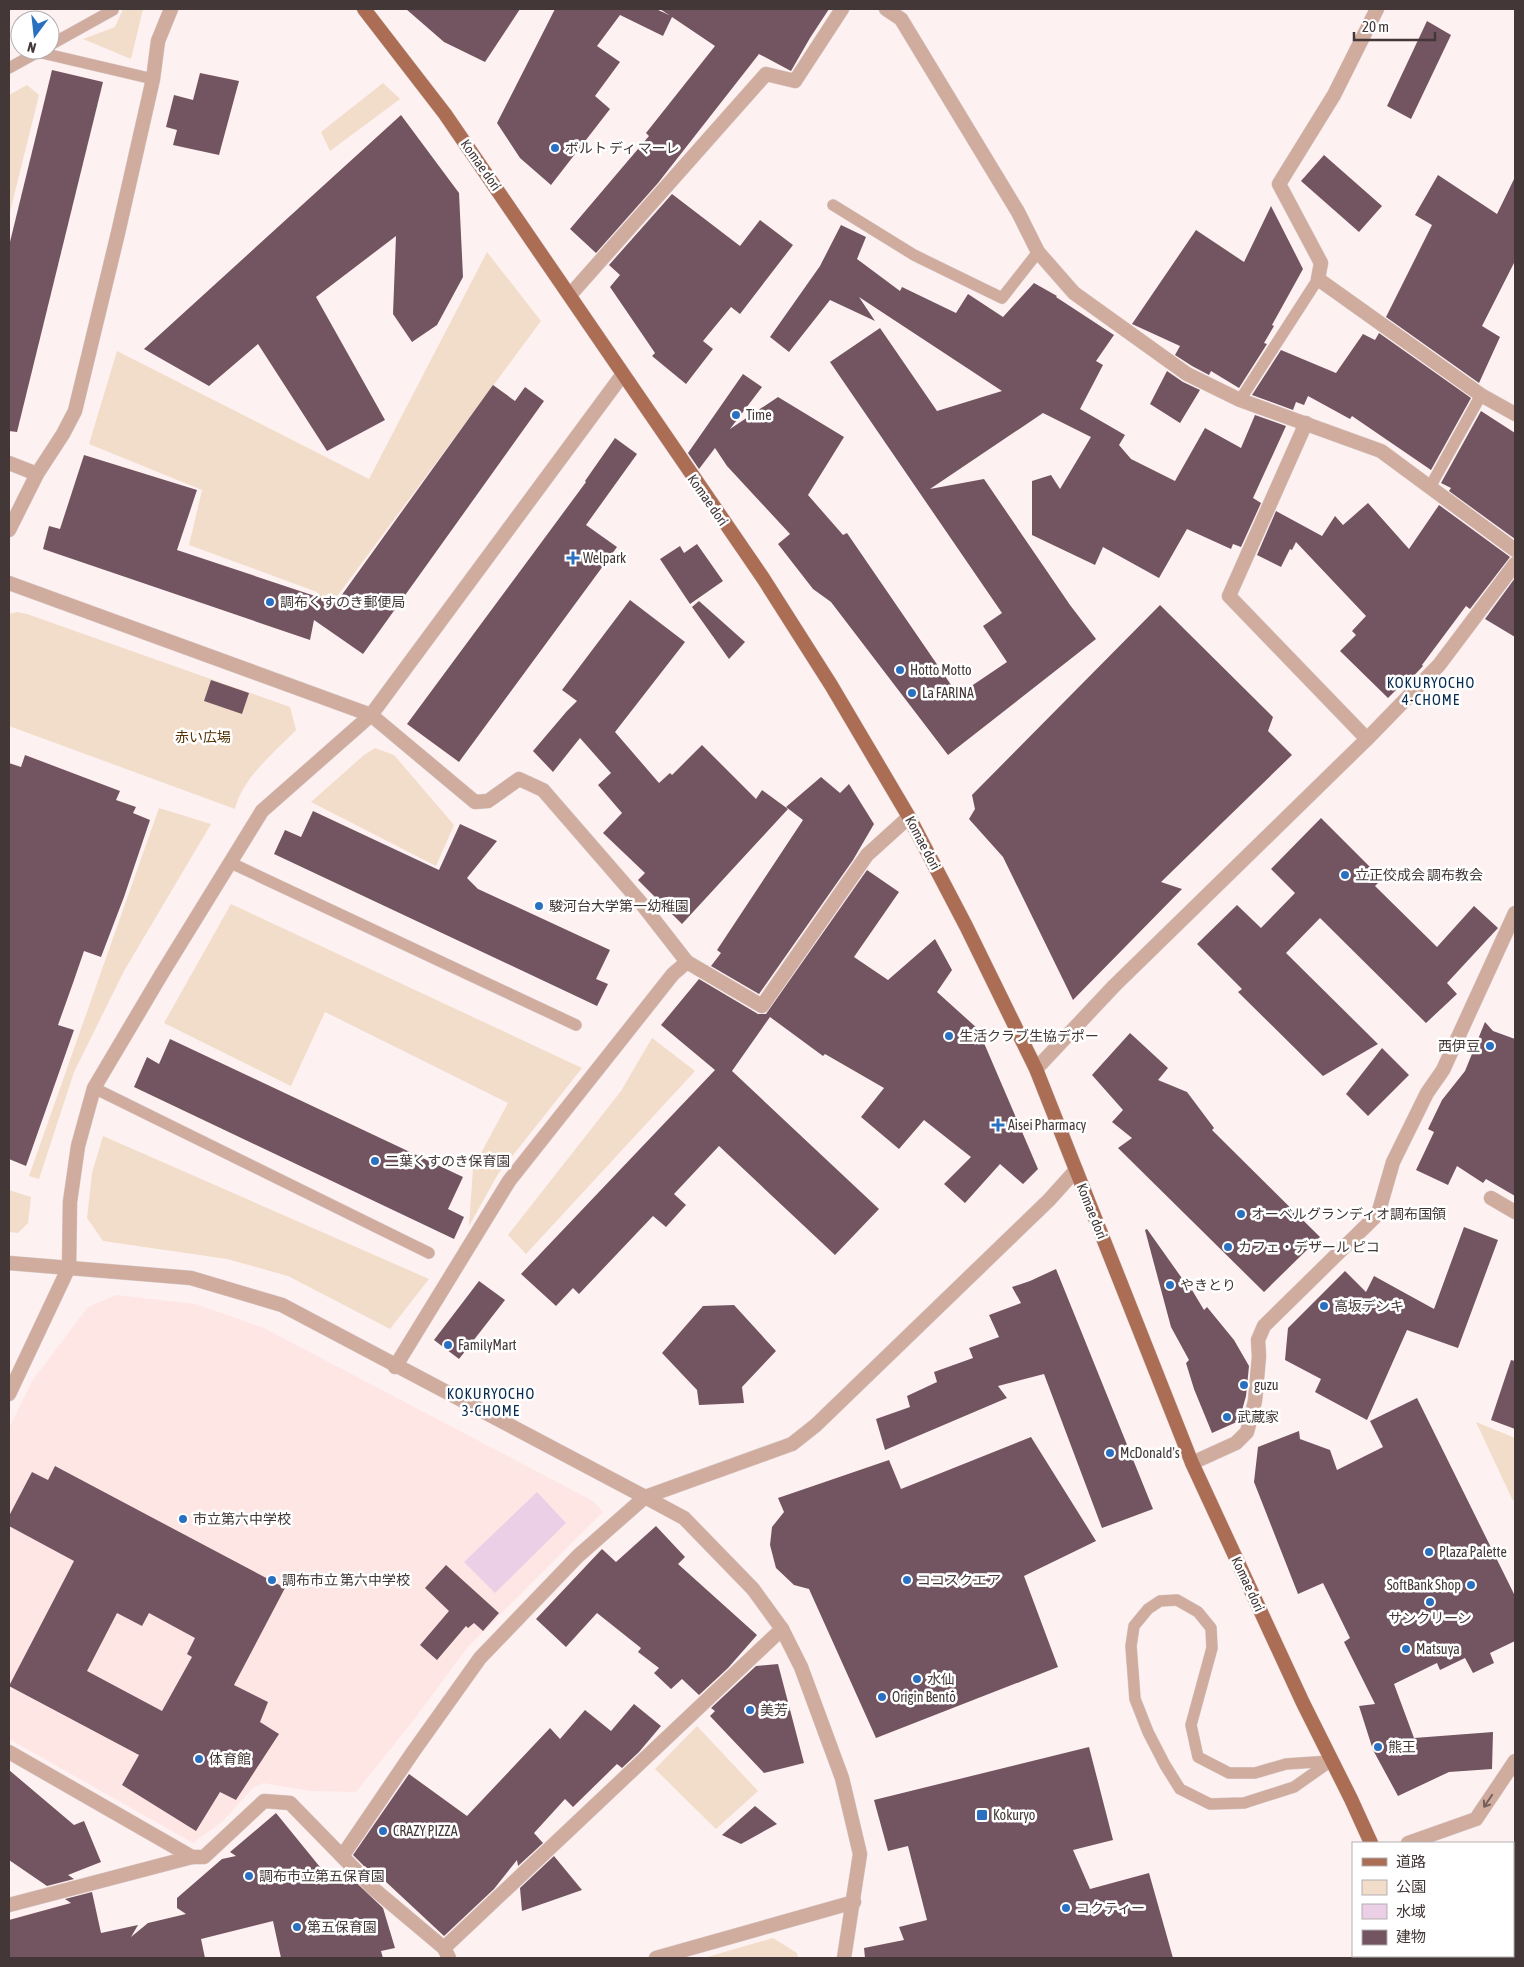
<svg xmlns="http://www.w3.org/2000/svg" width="1524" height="1967" viewBox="0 0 1524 1967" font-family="'Asap Condensed','Noto Sans JP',sans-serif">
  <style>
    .built { fill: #fee6e5 }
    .green { fill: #f1ddc9 }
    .water { fill: #eacfe7 }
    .building { fill: #735561; fill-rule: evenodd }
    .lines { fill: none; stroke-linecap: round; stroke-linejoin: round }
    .service-casing { stroke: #d9cccc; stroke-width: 12 }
    .minor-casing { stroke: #d9cccc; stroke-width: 15 }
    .tertiary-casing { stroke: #d9cccc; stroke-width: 15 }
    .primary-casing { stroke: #d9cccc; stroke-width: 15 }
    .service { stroke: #d0ac9e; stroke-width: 11 }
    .minor { stroke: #d0ac9e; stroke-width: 14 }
    .tertiary { stroke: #d0ac9e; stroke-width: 14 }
    .primary { stroke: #ab6d54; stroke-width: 14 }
    .oneway { stroke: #74605b }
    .poi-dot { fill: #2a70c1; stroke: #fff; stroke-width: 2 }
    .labels { text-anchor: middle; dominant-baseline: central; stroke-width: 5; stroke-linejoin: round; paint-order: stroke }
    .poi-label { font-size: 14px; fill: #433737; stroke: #fff; text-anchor: start }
    .street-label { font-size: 14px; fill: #433737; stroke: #fff }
    .park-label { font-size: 14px; fill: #513002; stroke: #fff }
    .neighbourhood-label { font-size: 15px; letter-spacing: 1px; fill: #072a50; stroke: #fff }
  </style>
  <rect width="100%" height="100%" fill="#fef1f1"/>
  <polygon class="built" points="116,1295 196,1304 264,1328 593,1501 603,1512 467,1648 413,1721 356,1792 310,1791 263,1783 253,1788 223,1821 193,1843 9,1739 9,1428 32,1381 88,1307"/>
  <g class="green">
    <polygon points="123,9 143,9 131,59 83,39 115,27"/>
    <polygon points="383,83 400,99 330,151 321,132"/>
    <polygon points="27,85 39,95 9,216 9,95"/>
    <polygon points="487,252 541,321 327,610 315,607 317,592 189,545 202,490 89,444 117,351 369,479"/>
    <path d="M17 612 27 614 290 707 296 730C274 753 243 777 235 809L9 726V614Z"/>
    <polygon points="375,748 394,755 454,825 436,866 311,802 364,755"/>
    <polygon points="159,808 211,824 124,971 74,1072 39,1179 29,1176"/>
    <polygon points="231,904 582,1068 498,1174 469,1226 473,1168 508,1103 325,1012 291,1086 164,1023"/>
    <polygon points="652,1038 695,1071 526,1254 508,1235 621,1091"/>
    <polygon points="103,1136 429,1279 390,1329 288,1276 227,1259 103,1241 87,1218 92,1173"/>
    <polygon points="9,1190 31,1197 28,1223 18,1233 9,1232"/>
    <polygon points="1476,1422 1515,1438 1515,1496 1513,1501"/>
    <polygon points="697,1726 758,1791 716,1829 655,1769"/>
    <polygon points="773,1938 797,1953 798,1958 704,1958"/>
  </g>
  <polygon class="water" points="537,1492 566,1523 495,1593 464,1562"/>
  <g class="building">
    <polygon points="406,9 520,9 485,62 444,42"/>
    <polygon points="555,9 656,9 669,15 660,9 829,9 810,38 791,71 759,54 658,183 596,253 570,229 649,136 646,133 715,46 672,17 663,36 620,15 597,46 620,62 595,96 610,109 551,185 520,158 497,123"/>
    <polygon points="1427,21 1451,35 1411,119 1387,106"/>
    <polygon points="52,70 103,82 17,432 9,431 9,246"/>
    <polygon points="200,73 239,81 219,155 173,145 177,130 166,127 174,95 193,100"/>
    <polygon points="401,115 459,193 463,277 437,325 412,342 393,314 396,236 316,297 385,420 327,451 258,344 209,386 144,349"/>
    <polygon points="1324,155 1382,206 1359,232 1301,181"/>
    <polygon points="1438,175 1497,214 1515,177 1515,261 1482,326 1500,337 1479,383 1386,317 1432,225 1415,215"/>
    <polygon points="672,194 740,246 760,220 793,245 740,314 731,307 703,341 713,349 686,384 652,356 655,353 610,287 620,275 609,265"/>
    <polygon points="1271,206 1303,269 1272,325 1274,326 1264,343 1267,344 1239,388 1211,371 1209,375 1192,366 1175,355 1180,346 1132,324 1196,230 1244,262"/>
    <polygon points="841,225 866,237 857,259 900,291 902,287 956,313 968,294 1003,317 1034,283 1057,296 1056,297 1114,335 1096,361 1103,365 1080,409 1125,435 1119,445 1131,459 1175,481 1205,428 1241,448 1255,415 1286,426 1253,498 1261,503 1241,547 1233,544 1231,549 1187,529 1159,578 1103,547 1095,565 1032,535 1032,481 1051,475 1060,489 1091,437 1043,413 930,489 984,479 1070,605 1096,639 948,755 831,602 813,589 778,544 790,534 727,466 715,448 699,469 688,453 743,374 762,387 730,429 778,397 844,437 808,495 843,535 847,533 958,695 1007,662 983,626 1002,613 830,362 880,328 937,411 1002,391 859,297 875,321 830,300 789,352 770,337 820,266"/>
    <polygon points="1379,333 1471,398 1431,470 1352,416 1350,419 1308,396 1304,405 1296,402 1293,410 1252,395 1281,350 1336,373 1363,334 1375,340"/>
    <polygon points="1167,371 1183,382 1200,390 1180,423 1150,404"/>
    <polygon points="493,385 515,401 525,387 544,401 363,654 314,620 310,640 43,549 49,526 60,529 84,455 197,490 177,550 336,603"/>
    <polygon points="1481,411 1515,433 1515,539 1449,491 1451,488 1441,483"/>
    <polygon points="615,438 637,454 586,525 617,547 459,762 407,724 586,482 585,481"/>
    <polygon points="1368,503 1409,549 1439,505 1510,557 1470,609 1466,606 1422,665 1423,666 1407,683 1405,681 1388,698 1340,651 1356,635 1352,631 1366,616 1296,542 1292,550 1290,549 1281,567 1257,555 1276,511 1322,536 1335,516 1343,525"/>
    <polygon points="697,544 723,581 690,604 660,559 680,546 684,553"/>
    <polygon points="1515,578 1515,637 1485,619"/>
    <polygon points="630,600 685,642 615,732 659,783 670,773 672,775 702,745 756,799 762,790 788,809 682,924 638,880 645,873 603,833 622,813 598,785 611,773 580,738 553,772 533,751 567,711 577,701 562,690"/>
    <polygon points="699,601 745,642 729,659 692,607"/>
    <polygon points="1160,605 1273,717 1268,731 1292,755 1161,882 1182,889 1073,1000 1003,857 969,819 975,809 972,795"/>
    <polygon points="211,680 249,693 242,714 204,701"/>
    <polygon points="25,755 120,791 116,800 136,807 133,813 150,820 124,897 101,957 84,951 73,983 58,1025 74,1030 26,1166 9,1159 9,763 21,767"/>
    <polygon points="821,777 840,793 849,784 874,824 853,860 759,994 711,966 721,953 717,950 803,820 786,807"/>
    <polygon points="313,811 439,870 460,824 497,841 467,878 478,889 610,950 596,979 608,984 597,1006 274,854 285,830 301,837"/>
    <polygon points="1321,818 1382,879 1375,886 1437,947 1474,906 1498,928 1447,983 1457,994 1426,1023 1320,918 1286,953 1378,1044 1323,1076 1238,992 1242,989 1197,944 1237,905 1261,928 1295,893 1271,869"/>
    <polygon points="867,870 899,892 854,957 888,980 935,939 952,970 937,992 978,1029 1038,1169 1023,1184 1000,1164 965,1203 944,1184 971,1157 924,1120 899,1149 861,1117 884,1088 825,1054 823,1056 770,1017 732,1071 879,1209 835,1255 719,1146 674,1194 686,1205 666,1227 653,1216 579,1294 573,1288 556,1306 521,1274 715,1070 661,1025 699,979 758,1014 766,1014"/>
    <polygon points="1485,1022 1493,1031 1515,1039 1515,1196 1486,1179 1483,1183 1457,1166 1448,1185 1416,1170 1434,1132 1428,1129 1442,1100 1465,1071"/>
    <polygon points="1130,1033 1168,1068 1158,1080 1187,1092 1214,1128 1212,1130 1320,1237 1264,1292 1118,1148 1132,1138 1112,1122 1123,1110 1092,1075"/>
    <polygon points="170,1039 463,1177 448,1209 464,1217 454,1239 134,1087 147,1057 159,1064"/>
    <polygon points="1382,1048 1409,1075 1368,1116 1346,1094"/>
    <polygon points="1464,1227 1498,1240 1458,1348 1407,1330 1367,1420 1315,1392 1321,1379 1285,1360 1288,1328 1345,1271 1366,1292 1374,1276 1434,1309"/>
    <polygon points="1147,1229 1191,1291 1192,1290 1204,1310 1207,1307 1234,1340 1249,1366 1246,1396 1239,1421 1212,1433 1194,1389 1186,1363 1189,1360 1171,1327 1145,1230"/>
    <polygon points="1056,1269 1153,1509 1102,1528 1044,1374 998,1386 1007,1398 885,1450 876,1419 910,1407 907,1396 937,1382 934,1372 973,1358 969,1348 999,1337 989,1315 1021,1303 1012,1287 1030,1281"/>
    <polygon points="479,1281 505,1300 459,1359 434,1340"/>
    <polygon points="734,1305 776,1351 742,1387 744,1403 699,1405 697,1390 662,1353 703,1306"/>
    <polygon points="1511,1360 1515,1361 1515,1429 1491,1420"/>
    <polygon points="1417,1398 1515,1596 1515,1641 1490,1653 1494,1663 1473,1673 1465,1658 1440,1670 1437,1663 1394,1684 1414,1738 1493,1732 1492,1769 1449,1772 1398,1796 1373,1750 1359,1706 1375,1704 1344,1642 1350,1638 1323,1583 1298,1594 1254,1482 1258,1447 1299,1431 1300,1439 1330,1450 1337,1470 1383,1447 1370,1421"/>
    <polygon points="1031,1437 1096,1541 1024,1576 1058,1667 876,1738 809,1589 794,1585 776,1568 770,1545 772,1527 784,1512 778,1498 889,1460 901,1489"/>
    <path d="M55 1466 285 1588 234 1685 268 1702 260 1722 279 1734 236 1800 220 1792 196 1831 122 1785 139 1755 9 1686 74 1561 9 1526V1516L32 1472 48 1480ZM117 1613 142 1626 149 1613 195 1638 187 1654 192 1657 162 1711 87 1671Z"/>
    <polygon points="656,1526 685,1557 678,1564 757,1635 728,1668 699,1695 682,1679 671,1689 654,1673 659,1668 638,1652 641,1648 597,1613 566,1647 536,1619 602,1549 616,1562"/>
    <polygon points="446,1565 499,1613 483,1631 474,1623 468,1628 466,1626 437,1660 420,1645 449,1611 425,1588"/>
    <polygon points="778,1664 804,1763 764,1773 710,1716 715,1711 711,1708 756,1666"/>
    <polygon points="634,1704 661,1726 639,1752 622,1768 617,1764 573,1807 565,1799 534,1833 543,1843 518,1866 517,1860 494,1889 444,1936 370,1867 373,1875 353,1855 409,1774 467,1816 550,1728 560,1739 585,1710 611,1731"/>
    <polygon points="1089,1747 1113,1840 1073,1850 1090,1889 1149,1873 1173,1958 865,1958 864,1948 904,1940 899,1927 927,1920 908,1846 888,1851 874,1800"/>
    <polygon points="9,1770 74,1825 84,1821 101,1862 68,1875 74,1879 47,1886 9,1860"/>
    <polygon points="755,1806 777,1824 741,1844 722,1835"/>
    <polygon points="276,1813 333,1883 342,1869 383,1908 395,1948 381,1951 383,1958 281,1958 273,1921 201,1939 205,1958 9,1958 9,1920 71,1903 65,1899 92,1892 101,1933 138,1925 131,1937 148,1923 186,1914 177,1908 177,1898 222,1859 236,1856 230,1852"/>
    <polygon points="554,1856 582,1890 522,1911 520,1888"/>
  </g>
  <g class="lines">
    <g class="service-casing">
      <g id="service">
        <polyline points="50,45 113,10"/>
        <polyline points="9,68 38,52 153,79"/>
        <polyline points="833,205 914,255 1002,298 1038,252"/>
        <polyline points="1240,400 1318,279"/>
        <polyline points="1430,487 1481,395"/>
        <polyline points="231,863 576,1025"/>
        <polyline points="94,1088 429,1253"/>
        <polygon points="1177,1600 1198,1612 1211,1628 1212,1648 1191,1725 1198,1757 1229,1773 1255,1773 1286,1764 1331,1761 1294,1787 1244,1803 1210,1804 1180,1789 1165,1765 1148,1732 1135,1699 1131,1646 1134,1626 1148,1609 1160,1601"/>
      </g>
    </g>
    <g class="minor-casing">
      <g id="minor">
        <polyline points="886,9 901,19 1018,212 1038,252 1074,293 1187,374 1240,400 1381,451 1515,550"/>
        <polyline points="1377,9 1334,95 1279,184 1321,263 1318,279 1481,395 1515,414"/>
        <polyline points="570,295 766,74 795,81 842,9"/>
        <polyline points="9,463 37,474"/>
        <polyline points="9,530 37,474 63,434 75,411 118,233 153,79 158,41 171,9"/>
        <polyline points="9,583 371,715 475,802 488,801 519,779 543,790 641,903 687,962 762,1006 867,855 909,817"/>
        <polyline points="1367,739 1439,665 1515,564"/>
        <polyline points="1036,1069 1114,986 1367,739 1229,596 1306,423"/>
        <polyline points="1491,1198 1515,1212"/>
        <polyline points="9,1263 191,1278 282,1305 645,1497 578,1556 480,1658 413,1752 343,1855"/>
        <polyline points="395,1367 509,1181 673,974 687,962"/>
        <polyline points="9,1394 69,1267 70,1202 78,1146 94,1088 161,975 262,811 371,715 623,374"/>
        <polyline points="1192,1463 1236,1443 1247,1432 1255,1401 1259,1356 1258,1340 1264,1326 1378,1214 1393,1162 1427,1093 1443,1070 1515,913"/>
        <polyline points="9,1752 192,1857 204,1857 264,1801 290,1803 375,1890 444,1948 449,1958"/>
        <polyline points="1408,1843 1476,1819 1515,1761"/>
        <polyline points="9,1905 192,1857"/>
        <polyline points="444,1948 782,1629"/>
        <polyline points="656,1958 854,1902"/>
      </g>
    </g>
    <g class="tertiary-casing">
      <g id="tertiary">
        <polyline points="645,1497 792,1444 816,1425 1049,1200 1076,1170"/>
        <polyline points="645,1497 684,1518 753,1589 782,1629 801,1667 842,1778 860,1854 844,1958"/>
      </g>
    </g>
    <g class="primary-casing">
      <g id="primary">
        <polyline points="364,9 445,114 763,578 831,685 909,817 966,926 1036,1069 1192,1463 1303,1703 1351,1799 1371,1843"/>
        <polyline points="1417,1956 1417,1958"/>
      </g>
    </g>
    <use href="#service" class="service"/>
    <use href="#minor" class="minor"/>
    <use href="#tertiary" class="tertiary"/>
    <use href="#primary" class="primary"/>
  </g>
  <defs><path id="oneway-shaft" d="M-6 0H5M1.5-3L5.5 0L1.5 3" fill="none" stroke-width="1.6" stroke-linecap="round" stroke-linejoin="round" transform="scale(1.25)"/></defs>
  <use class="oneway" href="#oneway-shaft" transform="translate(1488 1801) rotate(124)"/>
  <g class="poi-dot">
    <circle cx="555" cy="148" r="5"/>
    <circle cx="736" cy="415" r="5"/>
    <path d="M570.5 550.5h5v5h5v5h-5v5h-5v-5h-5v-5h5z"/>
    <circle cx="270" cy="602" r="5"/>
    <circle cx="900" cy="670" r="5"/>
    <circle cx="912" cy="693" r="5"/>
    <circle cx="1345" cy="875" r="5"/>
    <circle cx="539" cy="906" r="5"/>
    <circle cx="949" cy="1036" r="5"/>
    <circle cx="1490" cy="1046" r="5"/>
    <path d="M995.5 1117.5h5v5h5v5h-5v5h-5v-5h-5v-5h5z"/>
    <circle cx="375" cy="1161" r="5"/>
    <circle cx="1241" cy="1214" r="5"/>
    <circle cx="1228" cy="1247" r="5"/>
    <circle cx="1170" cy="1285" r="5"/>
    <circle cx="1324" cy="1306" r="5"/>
    <circle cx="448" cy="1345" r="5"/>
    <circle cx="1244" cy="1385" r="5"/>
    <circle cx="1227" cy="1417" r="5"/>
    <circle cx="1110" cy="1453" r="5"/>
    <circle cx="183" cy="1519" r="5"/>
    <circle cx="1429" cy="1552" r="5"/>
    <circle cx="272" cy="1580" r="5"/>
    <circle cx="907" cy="1580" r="5"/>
    <circle cx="1471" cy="1585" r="5"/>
    <circle cx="1430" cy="1602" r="5"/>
    <circle cx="1406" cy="1649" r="5"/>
    <circle cx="917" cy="1679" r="5"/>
    <circle cx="882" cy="1697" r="5"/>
    <circle cx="750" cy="1710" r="5"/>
    <circle cx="1378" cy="1747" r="5"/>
    <circle cx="199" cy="1759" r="5"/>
    <rect x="976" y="1809" width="12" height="12" rx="2.5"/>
    <circle cx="383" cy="1831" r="5"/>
    <circle cx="249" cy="1876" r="5"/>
    <circle cx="1066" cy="1908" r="5"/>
    <circle cx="297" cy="1927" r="5"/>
  </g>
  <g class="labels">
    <g class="poi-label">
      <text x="565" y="148">ボルト ディ マーレ</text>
      <text x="746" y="415">Time</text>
      <text x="583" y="558">Welpark</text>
      <text x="280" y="602">調布くすのき郵便局</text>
      <text x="910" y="670">Hotto Motto</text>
      <text x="922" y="693">La FARINA</text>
      <text x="1355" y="875">立正佼成会 調布教会</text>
      <text x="549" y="906">駿河台大学第一幼稚園</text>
      <text x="959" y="1036">生活クラブ生協デポー</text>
      <text x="1480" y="1046" text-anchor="end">西伊豆</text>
      <text x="1008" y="1125">Aisei Pharmacy</text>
      <text x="385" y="1161">二葉くすのき保育園</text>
      <text x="1251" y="1214">オーベルグランディオ調布国領</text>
      <text x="1238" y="1247">カフェ・デザール ピコ</text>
      <text x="1180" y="1285">やきとり</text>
      <text x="1334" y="1306">高坂デンキ</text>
      <text x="458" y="1345">FamilyMart</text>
      <text x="1254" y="1385">guzu</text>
      <text x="1237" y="1417">武蔵家</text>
      <text x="1120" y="1453">McDonald's</text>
      <text x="193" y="1519">市立第六中学校</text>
      <text x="1439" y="1552">Plaza Palette</text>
      <text x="282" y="1580">調布市立 第六中学校</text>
      <text x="917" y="1580">ココスクエア</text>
      <text x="1461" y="1585" text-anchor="end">SoftBank Shop</text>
      <text x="1430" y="1618" text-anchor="middle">サンクリーン</text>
      <text x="1416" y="1649">Matsuya</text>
      <text x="927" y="1679">水仙</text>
      <text x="892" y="1697">Origin Bentō</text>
      <text x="760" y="1710">美芳</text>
      <text x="1388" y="1747">熊王</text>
      <text x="209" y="1759">体育館</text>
      <text x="993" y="1815">Kokuryo</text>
      <text x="393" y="1831">CRAZY PIZZA</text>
      <text x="259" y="1876">調布市立第五保育園</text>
      <text x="1076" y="1908">コクティー</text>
      <text x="307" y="1927">第五保育園</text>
    </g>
    <g class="street-label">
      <text transform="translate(481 165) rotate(55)">Komae dori</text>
      <text transform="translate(708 500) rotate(55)">Komae dori</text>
      <text transform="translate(923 843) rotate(62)">Komae dori</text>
      <text transform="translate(1092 1211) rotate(68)">Komae dori</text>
      <text transform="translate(1248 1584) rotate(65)">Komae dori</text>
    </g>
    <g class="park-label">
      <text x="203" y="737">赤い広場</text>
    </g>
    <g class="neighbourhood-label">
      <text x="1431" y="682">KOKURYOCHO<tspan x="1431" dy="17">4-CHOME</tspan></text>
      <text x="491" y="1393">KOKURYOCHO<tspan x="491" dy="17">3-CHOME</tspan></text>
    </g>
  </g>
  <rect width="1524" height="1967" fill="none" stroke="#433737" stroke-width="20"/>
  <rect x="1352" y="1842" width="162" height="115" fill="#ffffff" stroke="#b4afaf"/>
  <rect x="1362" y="1858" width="25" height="8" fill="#ab6d54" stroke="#b4afaf"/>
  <text x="1396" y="1867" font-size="15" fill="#433737">道路</text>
  <rect x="1362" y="1880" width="25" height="15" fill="#f1ddc9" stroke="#b4afaf"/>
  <text x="1396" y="1892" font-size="15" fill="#433737">公園</text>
  <rect x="1362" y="1904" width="25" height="15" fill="#eacfe7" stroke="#b4afaf"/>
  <text x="1396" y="1917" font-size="15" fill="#433737">水域</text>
  <rect x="1362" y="1930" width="25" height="15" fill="#735561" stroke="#b4afaf"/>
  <text x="1396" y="1942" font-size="15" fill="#433737">建物</text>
  <g transform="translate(35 35) rotate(195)"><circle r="24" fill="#ffffff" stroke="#b4afaf"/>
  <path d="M0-4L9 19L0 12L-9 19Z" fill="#2a70c1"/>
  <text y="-8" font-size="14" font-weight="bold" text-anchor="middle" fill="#433737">N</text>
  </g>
  <path d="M1354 32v8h81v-8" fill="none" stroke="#433737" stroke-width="2.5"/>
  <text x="1362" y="32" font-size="15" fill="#433737" stroke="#ffffff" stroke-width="4" paint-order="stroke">20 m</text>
</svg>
